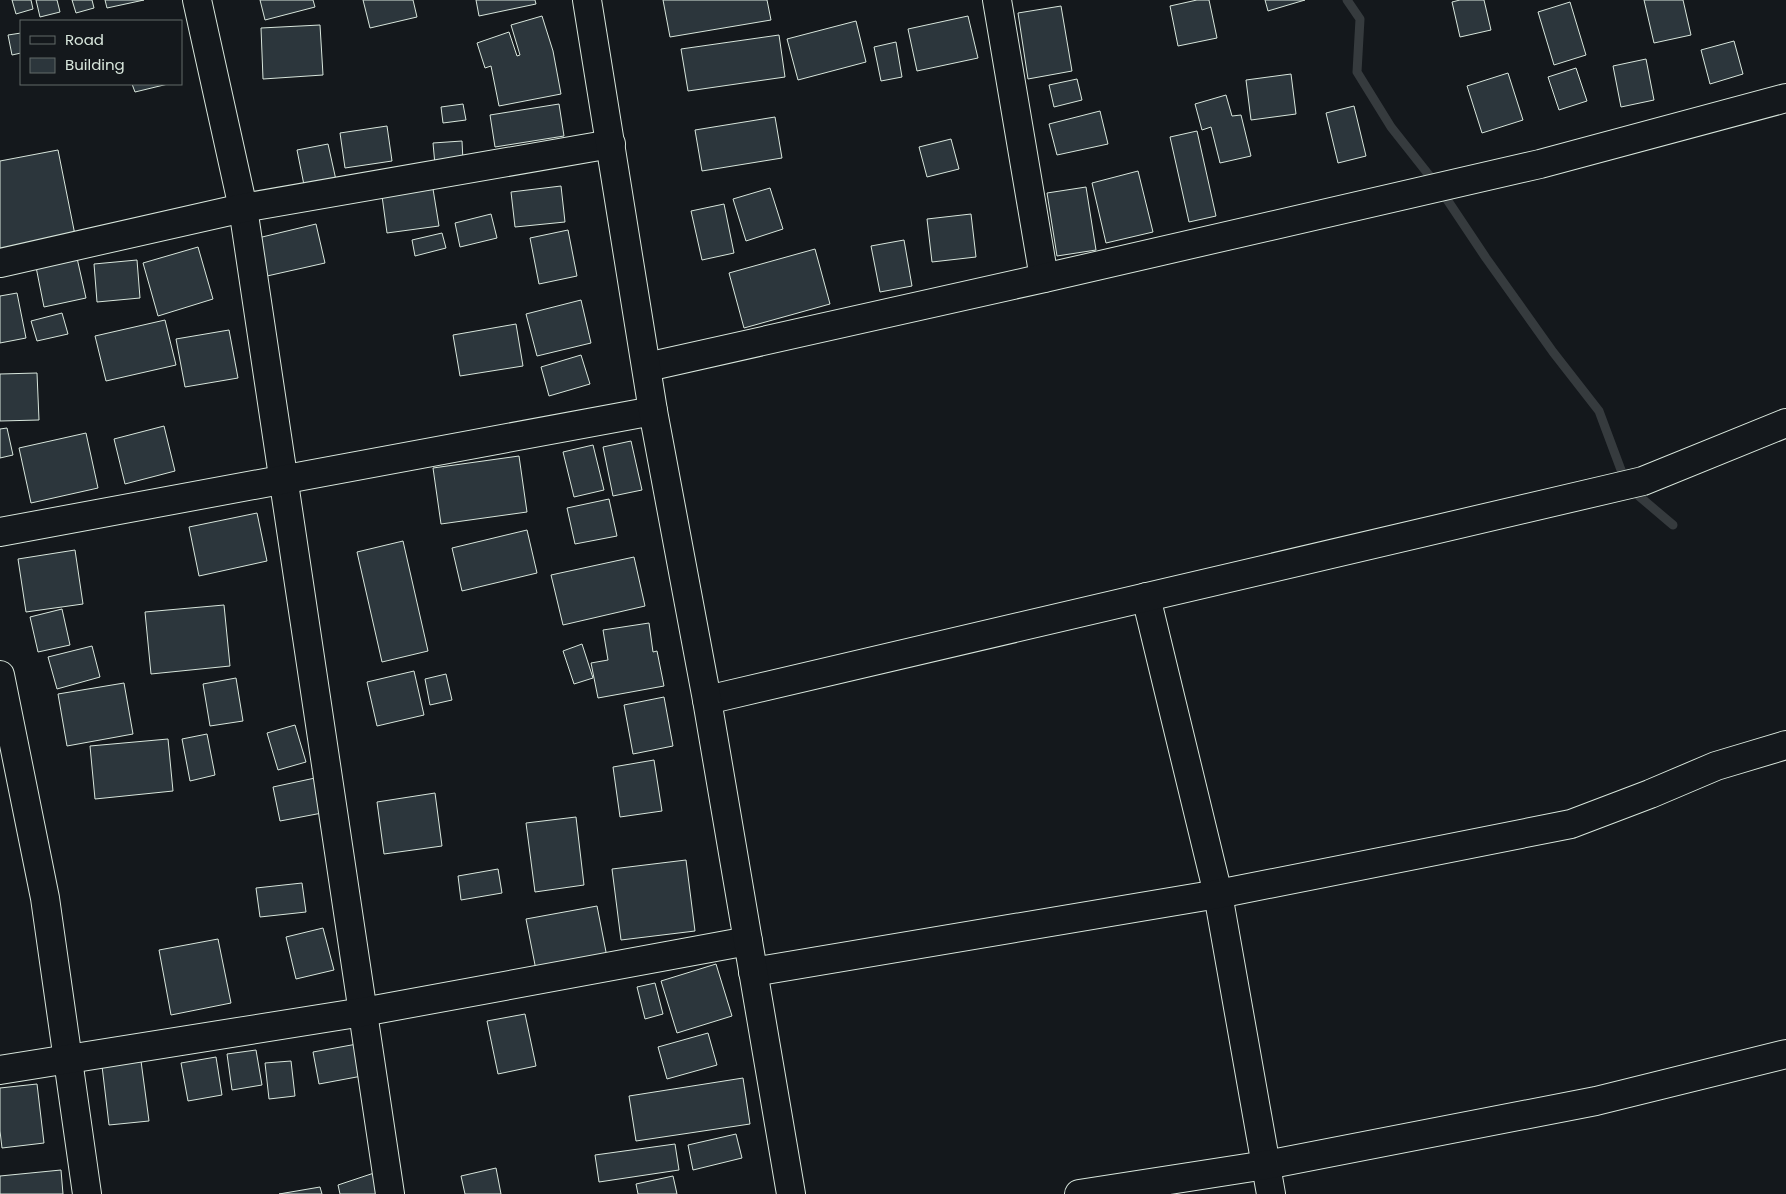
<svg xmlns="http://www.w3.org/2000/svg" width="1786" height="1194" viewBox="0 0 1786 1194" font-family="Poppins,sans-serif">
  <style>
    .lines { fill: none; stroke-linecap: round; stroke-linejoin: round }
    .stream { stroke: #363b3e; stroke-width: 9 }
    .building { fill: #2c363c; stroke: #d8e6dc }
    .street-casing { stroke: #d8e6dc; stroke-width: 30 }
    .highway-casing { stroke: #d8e6dc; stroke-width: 30 }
    .street { stroke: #14181c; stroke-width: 28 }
    .highway { stroke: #14181c; stroke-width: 28 }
  </style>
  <rect width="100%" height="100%" fill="#14181c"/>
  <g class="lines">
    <polyline class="stream" points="1347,0 1360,19 1357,72 1391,127 1440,189 1486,258 1553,352 1599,411 1627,486 1673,525"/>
  </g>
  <g class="building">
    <polygon points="12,0 31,0 33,9 16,14"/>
    <polygon points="36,0 57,0 60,12 40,17"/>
    <polygon points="72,0 92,0 94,8 76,13"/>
    <polygon points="105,0 144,0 107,8"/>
    <polygon points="260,0 313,0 315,7 265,20"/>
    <polygon points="363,0 413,0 417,17 370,28"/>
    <polygon points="476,0 535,0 536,4 479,16"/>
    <polygon points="663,0 767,0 771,20 670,37"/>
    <polygon points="1197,0 1209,0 1217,38 1178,46 1170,6"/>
    <polygon points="1265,0 1305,0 1268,11"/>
    <polygon points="1460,0 1484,0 1491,30 1460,37 1452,2"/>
    <polygon points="1644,0 1683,0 1691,35 1654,43"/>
    <polygon points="1570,2 1586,55 1554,65 1538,12"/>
    <polygon points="1061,6 1072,71 1028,79 1018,13"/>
    <polygon points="542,16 553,51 561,94 499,106 491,66 485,68 477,43 509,32 517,56 520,55 511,25"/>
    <polygon points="968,16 978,58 917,71 908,29"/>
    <polygon points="856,21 866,62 798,80 787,39"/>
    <polygon points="320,25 323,75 263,79 261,28"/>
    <polygon points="21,33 21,53 12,55 8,35"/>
    <polygon points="779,35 785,77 688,91 681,49"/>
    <polygon points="1734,41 1743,74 1710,84 1701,50"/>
    <polygon points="896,42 902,77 881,81 874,47"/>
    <polygon points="1646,59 1654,100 1621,107 1613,66"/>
    <polygon points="1576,68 1587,101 1559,110 1548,77"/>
    <polygon points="1508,73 1523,120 1482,133 1467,86"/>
    <polygon points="1291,74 1296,114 1251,120 1246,80"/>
    <polygon points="1077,79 1082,100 1054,107 1049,85"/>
    <polygon points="132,84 168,84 135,92"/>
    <polygon points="1226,95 1232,116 1241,115 1251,156 1220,163 1211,127 1202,130 1195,104"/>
    <polygon points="463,104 466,120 443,123 441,107"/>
    <polygon points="559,104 564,136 495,147 490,115"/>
    <polygon points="1354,106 1366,156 1338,163 1326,113"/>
    <polygon points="1100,111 1108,144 1057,155 1049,124"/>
    <polygon points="775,117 782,158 702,171 695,130"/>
    <polygon points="387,126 392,161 345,168 340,133"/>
    <polygon points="1197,131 1216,216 1189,222 1170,137"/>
    <polygon points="951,139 959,169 927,177 919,147"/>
    <polygon points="462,141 463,161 435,165 433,143"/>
    <polygon points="328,144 336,180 304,185 297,150"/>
    <polygon points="58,150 76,240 0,254 0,161"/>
    <polygon points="1138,171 1153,232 1106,243 1092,183"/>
    <polygon points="561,186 565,222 515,227 511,192"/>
    <polygon points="1086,187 1096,250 1057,256 1047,193"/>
    <polygon points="770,188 783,229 746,241 733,199"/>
    <polygon points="433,189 439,226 387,233 382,196"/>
    <polygon points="724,204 734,253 702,260 691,211"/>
    <polygon points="491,214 497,238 460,247 455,223"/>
    <polygon points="971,214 976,257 932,262 927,219"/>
    <polygon points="316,224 325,263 267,276 258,238"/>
    <polygon points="568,230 577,276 539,284 530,238"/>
    <polygon points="442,233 446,248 415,256 412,240"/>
    <polygon points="904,240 912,286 880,292 871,246"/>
    <polygon points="198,247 213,299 158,316 143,263"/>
    <polygon points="815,249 830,304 744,328 729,273"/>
    <polygon points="77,258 86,298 44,307 36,267"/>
    <polygon points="137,260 140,298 97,302 94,264"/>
    <polygon points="17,293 26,338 0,343 0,296"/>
    <polygon points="581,300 591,343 537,356 526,314"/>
    <polygon points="62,313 68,334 37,341 31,321"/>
    <polygon points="165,320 176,365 106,381 95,336"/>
    <polygon points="516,324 523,366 460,376 453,335"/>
    <polygon points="229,330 238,378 185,387 176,339"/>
    <polygon points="581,355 590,384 549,396 541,367"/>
    <polygon points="37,373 39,420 0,421 0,374"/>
    <polygon points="164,426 175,471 125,484 114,439"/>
    <polygon points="7,428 13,455 0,458 0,429"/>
    <polygon points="86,433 98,488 31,503 19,448"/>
    <polygon points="631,441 642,490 613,496 603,447"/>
    <polygon points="593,445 604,490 574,497 563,452"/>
    <polygon points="519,456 527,512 441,524 433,468"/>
    <polygon points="609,499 617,536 575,544 567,508"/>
    <polygon points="257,513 267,561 199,576 189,527"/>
    <polygon points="527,530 537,573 462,591 452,548"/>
    <polygon points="403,541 428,651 382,662 357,552"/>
    <polygon points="75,550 83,604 26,612 18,559"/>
    <polygon points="634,557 645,606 563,625 551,575"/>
    <polygon points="224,605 230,666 151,674 145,612"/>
    <polygon points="62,609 70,645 38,652 30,617"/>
    <polygon points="649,623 653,652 657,651 664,686 598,698 591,663 608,660 603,630"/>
    <polygon points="582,644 593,678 574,684 563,651"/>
    <polygon points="92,646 100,677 57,689 48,657"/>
    <polygon points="414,671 424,715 377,726 367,682"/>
    <polygon points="446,674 452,700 430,705 425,679"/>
    <polygon points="236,678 243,721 210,726 203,684"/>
    <polygon points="124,683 133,734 67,746 58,694"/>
    <polygon points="664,697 673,746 633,754 624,705"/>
    <polygon points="295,725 306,762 278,770 267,733"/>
    <polygon points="207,734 215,775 190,781 182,739"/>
    <polygon points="168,739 173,791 95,799 90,746"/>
    <polygon points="654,760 662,811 620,817 613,767"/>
    <polygon points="315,778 322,813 280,821 273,787"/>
    <polygon points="435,793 442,846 384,854 377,802"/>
    <polygon points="576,817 584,885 535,892 526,823"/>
    <polygon points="686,860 695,931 621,940 612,869"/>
    <polygon points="498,869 502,893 461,900 458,876"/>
    <polygon points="302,883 306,912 260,917 256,888"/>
    <polygon points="597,906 607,957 536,970 526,919"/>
    <polygon points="323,928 334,970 296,979 286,937"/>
    <polygon points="218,939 231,1003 171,1015 159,950"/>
    <polygon points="716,964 732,1016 677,1033 661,981"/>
    <polygon points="655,983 663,1014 645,1019 637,987"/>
    <polygon points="525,1014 536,1066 498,1074 487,1021"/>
    <polygon points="708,1033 717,1065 667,1079 658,1047"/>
    <polygon points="357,1044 362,1076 319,1084 313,1052"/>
    <polygon points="256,1050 262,1085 232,1090 227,1054"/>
    <polygon points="216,1057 222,1095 188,1101 181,1063"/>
    <polygon points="141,1061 149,1121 109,1125 102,1066"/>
    <polygon points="291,1061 295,1096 269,1099 265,1063"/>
    <polygon points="743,1078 750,1124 636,1141 629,1096"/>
    <polygon points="37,1084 44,1143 2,1148 0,1131 0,1088"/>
    <polygon points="736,1134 742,1158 693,1170 688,1145"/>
    <polygon points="675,1144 679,1170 599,1182 595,1155"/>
    <polygon points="496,1168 501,1194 465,1194 461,1176"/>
    <polygon points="61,1170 63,1194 0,1194 0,1176"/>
    <polygon points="374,1173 380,1194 340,1194 338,1185"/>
    <polygon points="673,1176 677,1194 638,1194 636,1184"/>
    <polygon points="320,1187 322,1194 279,1194"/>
  </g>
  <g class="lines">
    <g class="street-casing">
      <g id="street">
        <polyline points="197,0 243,208 390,1194"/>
        <polyline points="997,0 1044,278"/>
        <polyline points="0,263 243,208 611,144"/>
        <polyline points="647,367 1044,278 1540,164 1786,98"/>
        <polyline points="0,532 653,411"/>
        <polyline points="1146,597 1218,894 1271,1194"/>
        <polyline points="0,675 45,898 87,1194"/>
        <polyline points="707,700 1643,481 1786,423"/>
        <polyline points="753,972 1218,894 1571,824 1650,794 1716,766 1786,745"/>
        <polyline points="0,1070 363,1012 748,941"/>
        <polyline points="1079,1194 1266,1165 1596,1101 1786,1054"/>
      </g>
    </g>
    <g class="highway-casing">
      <polyline id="highway" points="587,0 653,411 707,700 791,1194"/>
    </g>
    <use href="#street" class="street"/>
    <use href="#highway" class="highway"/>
  </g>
  <rect x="20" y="20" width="162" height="65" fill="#14181c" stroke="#626a69"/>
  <rect x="30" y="36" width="25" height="8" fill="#14181c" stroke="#626a69"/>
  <text x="65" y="45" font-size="15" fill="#d8e6dc">Road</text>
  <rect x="30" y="58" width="25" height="15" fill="#2c363c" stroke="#626a69"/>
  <text x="65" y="70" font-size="15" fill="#d8e6dc">Building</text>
</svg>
